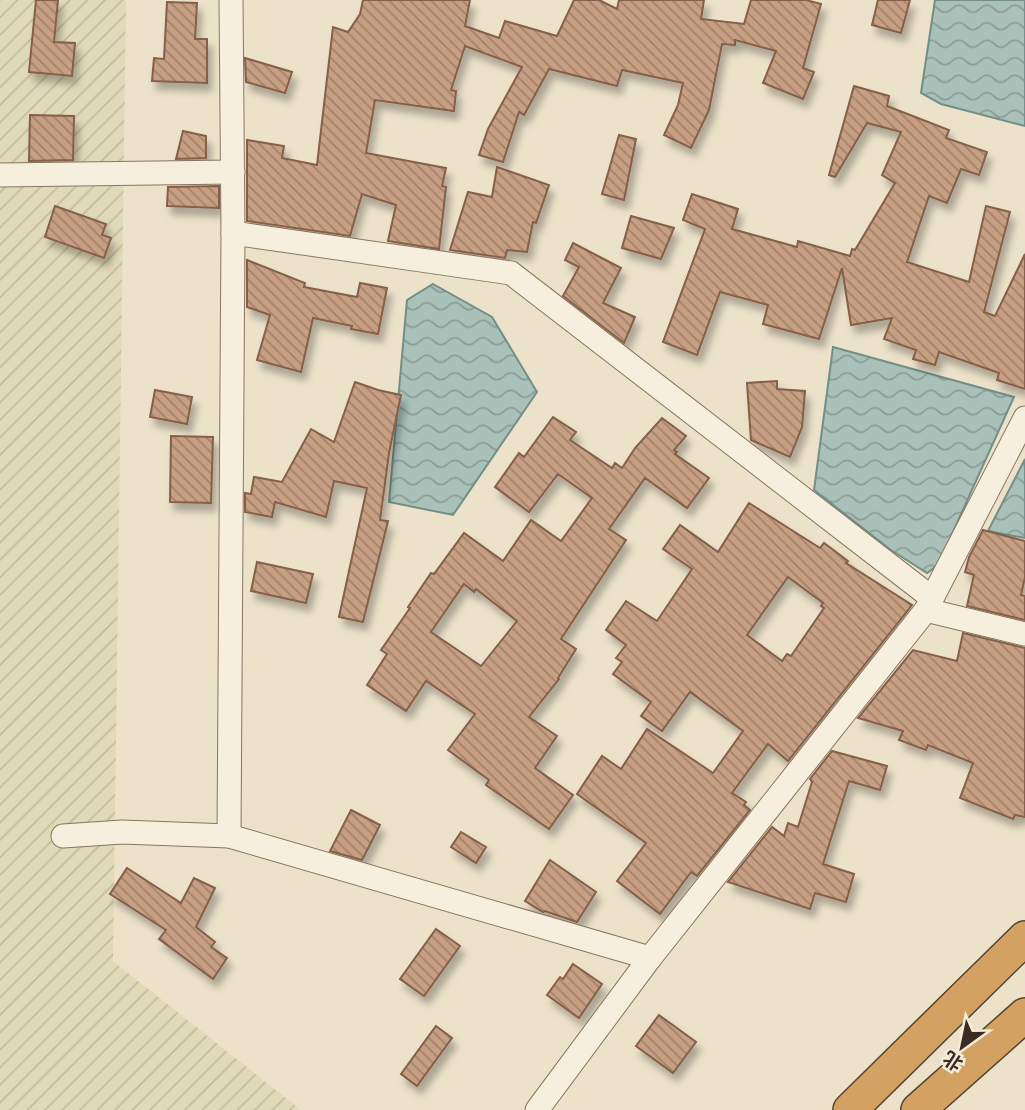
<svg xmlns="http://www.w3.org/2000/svg" width="1025" height="1110" viewBox="0 0 1025 1110" font-family="Lora,'Noto Sans SC',serif">
  <style>
    .farmland { fill: url(#farmland-furrows) }
    .water { fill: url(#water-waves); stroke: #718f87; stroke-width: 2 }
    .building { fill: url(#building-back-hatch); stroke: #855f47; stroke-width: 2; fill-rule: evenodd; filter: url(#shadow) }
    .lines { fill: none; stroke-linecap: round; stroke-linejoin: round }
    .minor-casing { stroke: #887560; stroke-width: 25 }
    .highway-casing { stroke: #564333; stroke-width: 36 }
    .minor { stroke: #f7efdd; stroke-width: 23 }
    .highway { stroke: #d3a263; stroke-width: 33 }
  </style>
  <defs>
    <pattern id="farmland-furrows" width="10" height="10" patternUnits="userSpaceOnUse" patternTransform="scale(1.75)"><rect width="10" height="10" fill="#e1dab8"/><path d="M-1 1l2-2M0 10L10 0M9 11l2-2" fill="none" stroke="#c2bb9e"/></pattern>
    <pattern id="water-waves" width="16" height="10" patternUnits="userSpaceOnUse" patternTransform="scale(1.75)"><rect width="16" height="10" fill="#aac1ba"/><path d="M0 5q4-4 8 0t8 0" fill="none" stroke="#8b9d97"/></pattern>
    <pattern id="building-back-hatch" width="6" height="6" patternUnits="userSpaceOnUse" patternTransform="scale(1.75)"><rect width="6" height="6" fill="#c79f83"/><path d="M-1 5l2 2M0 0l6 6M5-1l2 2" fill="none" stroke="#a3826b"/></pattern>
    <filter id="shadow"><feDropShadow dx="4.5" dy="8" stdDeviation="3.5" flood-color="#0004"/></filter>
  </defs>
  <rect width="100%" height="100%" fill="#ece2ca"/>
  <polygon class="farmland" points="0,0 126,0 113,961 301,1110 0,1110"/>
  <g class="water">
    <polygon points="935,0 1025,0 1025,126 941,104 921,93"/>
    <polygon points="433,284 492,317 537,392 453,515 389,502 407,300"/>
    <polygon points="833,347 1014,397 938,565 927,573 891,550 814,490"/>
    <polygon points="1025,459 1025,538 988,531"/>
  </g>
  <g class="building">
    <polygon points="36,0 58,0 54,42 75,43 72,76 29,72"/>
    <polygon points="363,0 470,0 465,26 499,38 505,21 557,36 574,0 599,0 617,9 619,0 704,0 701,19 744,24 751,0 806,0 821,4 803,68 814,72 803,99 763,83 776,51 735,40 735,45 722,44 709,110 691,148 664,135 678,105 683,83 622,70 617,86 549,69 524,115 519,112 503,162 479,155 488,129 522,67 465,46 451,90 456,91 454,111 375,100 366,153 446,168 442,186 446,187 439,249 388,241 396,205 362,194 350,236 247,221 247,140 284,146 282,158 317,165 333,27 348,32 360,14"/>
    <polygon points="878,0 910,0 901,33 872,25"/>
    <polygon points="167,2 197,3 195,39 207,39 207,83 152,81 154,58 164,59"/>
    <polygon points="245,58 292,72 285,93 246,82"/>
    <polygon points="854,86 889,96 887,106 949,130 946,138 987,152 979,175 961,169 947,203 929,196 907,262 969,282 986,206 1010,212 984,312 995,316 1025,254 1025,389 997,380 999,373 939,352 935,365 913,359 916,350 884,339 892,318 851,325 842,268 819,339 763,324 768,305 720,292 697,355 663,342 705,229 683,220 692,194 738,209 732,229 797,247 798,241 850,256 852,249 855,250 895,183 882,175 901,132 867,123 835,177 829,175"/>
    <polygon points="30,115 74,116 73,160 29,161"/>
    <polygon points="183,131 206,136 206,158 176,159"/>
    <polygon points="619,135 636,139 624,200 602,194"/>
    <polygon points="497,167 549,185 536,223 533,222 527,252 507,250 505,258 450,250 468,192 492,197"/>
    <polygon points="219,186 219,208 167,206 168,187"/>
    <polygon points="55,206 106,224 102,235 111,238 104,258 45,237"/>
    <polygon points="631,216 674,228 661,259 622,248"/>
    <polygon points="573,243 621,268 603,303 635,317 624,343 563,296 579,267 565,260"/>
    <polygon points="247,260 305,283 304,287 357,297 360,283 387,288 378,334 351,329 352,326 313,318 301,372 257,360 270,315 247,307"/>
    <polygon points="777,381 777,389 805,391 802,427 790,457 751,440 747,383"/>
    <polygon points="355,382 378,390 401,395 389,453 380,520 388,521 363,622 339,617 367,488 334,481 326,517 275,502 272,517 245,512 245,493 251,494 254,477 282,482 311,429 334,442"/>
    <polygon points="155,390 192,397 187,424 150,417"/>
    <path d="M553 417 576 432 570 440 612 468 615 463 622 468 635 448 662 418 686 436 674 450 677 452 675 454 709 478 687 508 645 478 609 529 626 540 561 639 576 649 558 678 559 679 529 717 557 736 535 768 573 795 549 829 486 785 489 780 448 750 475 714 426 681 406 711 367 685 387 654 381 650 410 608 408 607 431 573 434 574 464 533 503 561 531 520 561 541 592 498 558 474 529 512 495 487 519 453 524 457ZM464 584 474 592 476 589 517 621 481 666 431 632Z"/>
    <polygon points="171,436 213,437 211,503 170,502"/>
    <path d="M749 503 820 548 824 543 848 561 846 563 912 605 788 761 768 744 732 793 746 802 744 805 750 810 697 876 691 872 660 914 617 881 646 843 577 794 602 756 621 769 647 729 713 773 743 731 690 692 662 731 641 716 651 702 613 674 622 662 616 658 626 645 606 630 626 601 657 621 692 569 663 549 680 525 718 552ZM788 577 823 603 821 606 824 608 791 656 787 654 782 661 747 635Z"/>
    <polygon points="983,530 1025,541 1025,577 1021,595 1025,596 1025,620 967,606 974,575 965,572 969,557"/>
    <polygon points="257,562 313,574 306,603 251,591"/>
    <polygon points="963,633 1025,648 1025,817 1015,815 1013,819 960,798 973,763 928,745 926,750 899,740 903,731 858,718 913,650 957,661"/>
    <polygon points="832,751 887,766 880,790 849,781 823,864 854,874 846,902 815,893 810,909 728,882 772,827 784,836 788,823 798,827 812,782 810,779"/>
    <polygon points="351,810 380,825 362,860 330,851"/>
    <polygon points="461,832 486,847 476,863 451,847"/>
    <polygon points="550,860 596,892 577,922 545,911 543,912 525,901"/>
    <polygon points="127,868 181,903 194,878 215,888 196,927 215,942 211,947 227,958 213,979 159,939 166,930 110,894"/>
    <polygon points="436,929 460,946 424,996 400,979"/>
    <polygon points="573,964 602,984 579,1018 547,995 560,977 563,979"/>
    <polygon points="659,1015 696,1042 673,1073 636,1046"/>
    <polygon points="436,1026 452,1038 417,1086 401,1074"/>
  </g>
  <g class="lines">
    <g class="minor-casing">
      <g id="minor">
        <polyline points="0,175 233,172"/>
        <polyline points="233,233 511,273 932,598"/>
        <polyline points="926,610 1025,418"/>
        <polyline points="63,836 122,832 229,836 650,958"/>
        <polyline points="229,836 233,233 231,0"/>
        <polyline points="537,1110 650,958 926,610 1025,634"/>
      </g>
    </g>
    <g class="highway-casing">
      <g id="highway">
        <polyline points="850,1110 1025,938"/>
        <polyline points="918,1110 1025,1015"/>
      </g>
    </g>
    <use href="#minor" class="minor"/>
    <use href="#highway" class="highway"/>
  </g>
  <g transform="translate(962 1047) rotate(213)" stroke="#f4ecd9" stroke-width="5" paint-order="stroke">
  <path d="M0-5L12 26L0 18L-12 26Z" fill="#392d22"/>
  <text y="-10" font-size="19" font-weight="bold" text-anchor="middle" fill="#392d22">北</text>
  </g>
</svg>
